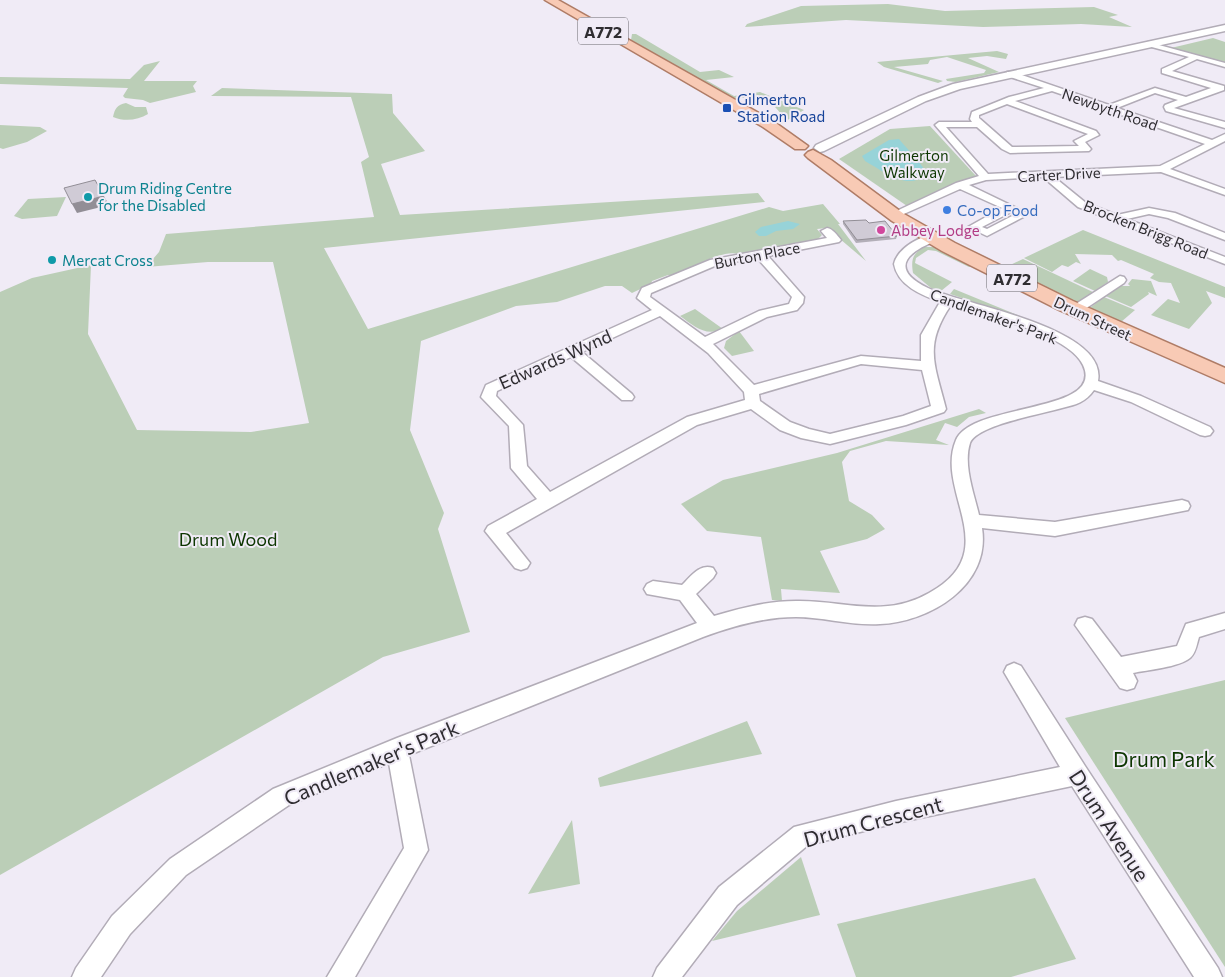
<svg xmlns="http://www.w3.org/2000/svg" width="1225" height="977" viewBox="0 0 1225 977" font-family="Commissioner,sans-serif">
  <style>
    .green { fill: #bbceb7 }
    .water { fill: #97d3d8 }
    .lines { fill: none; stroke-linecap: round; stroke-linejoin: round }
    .minor-casing { stroke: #b2acb7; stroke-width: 3 }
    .tertiary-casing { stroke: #b2acb7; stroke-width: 3 }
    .primary-casing { stroke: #af7c66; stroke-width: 3 }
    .minor { fill: #fff; fill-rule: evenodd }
    .tertiary { fill: #fff; fill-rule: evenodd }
    .primary { fill: #f8cab5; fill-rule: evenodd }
    .wall { fill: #b3afb8 }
    .shaded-wall { fill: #928e96 }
    .building { fill: #d0cbd6; stroke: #928e96 }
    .transit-dot { fill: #1a4fb4; stroke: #f0ebf6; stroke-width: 2 }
    .culture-dot { fill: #0f9aa8; stroke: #f0ebf6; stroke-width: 2 }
    .shop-dot { fill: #3f7fe0; stroke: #f0ebf6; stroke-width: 2 }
    .hotel-dot { fill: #d1479c; stroke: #f0ebf6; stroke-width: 2 }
    .labels { text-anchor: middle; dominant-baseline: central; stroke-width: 4; stroke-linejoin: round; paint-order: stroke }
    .far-transit-label { font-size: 15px; fill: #164399; stroke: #f0ebf6; text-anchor: start }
    .far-street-label { font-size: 15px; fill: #2f2d31; stroke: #f0ebf6 }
    .far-park-label { font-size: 15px; fill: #0d3601; stroke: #f0ebf6 }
    .far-culture-label { font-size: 15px; fill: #0d838f; stroke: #f0ebf6; text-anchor: start }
    .far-shop-label { font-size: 15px; fill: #366cbe; stroke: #f0ebf6; text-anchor: start }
    .far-hotel-label { font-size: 15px; fill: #b23c85; stroke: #f0ebf6; text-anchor: start }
    .shield { fill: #f0ebf6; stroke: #69666c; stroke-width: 1 }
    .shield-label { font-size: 16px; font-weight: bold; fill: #2f2d31 }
    .street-label { font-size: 18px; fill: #2f2d31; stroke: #f0ebf6 }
    .park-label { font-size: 18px; fill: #0d3601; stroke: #f0ebf6 }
    .near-park-label { font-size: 21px; fill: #0d3601; stroke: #f0ebf6 }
    .near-street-label { font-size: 21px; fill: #2f2d31; stroke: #f0ebf6 }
  </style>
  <rect width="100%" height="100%" fill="#f0ebf6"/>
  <g class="green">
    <polygon points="888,4 945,11 1094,7 1118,15 1109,17 1132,27 1081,24 983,27 846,20 745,27 747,24 801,6"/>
    <path d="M632 34H636L700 72 719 70 734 77 706 80 734 96 760 92 804 110 781 124 778 121 782 116C772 97 751 97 732 98L631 40Z"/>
    <polygon points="1213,38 1225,42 1225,63 1171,48"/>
    <polygon points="997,51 1008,54 1006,59 987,56 968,58 999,72 956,82 947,81 946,79 984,73 986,70 947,57 930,60 928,64 894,67 943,81 938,83 884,67 877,62"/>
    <polygon points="160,61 144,81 197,81 193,86 196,92 150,103 143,100 125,98 123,96 128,88 0,84 0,77 130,79 144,65"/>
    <path d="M222 88 392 94 393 113 425 151 381 164 400 215 758 193 765 202 324 248 368 329 769 207 783 211 823 204 840 224H838L866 261 827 228 817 229 822 235 817 240 738 254C722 249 690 269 674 276L668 275 652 281 651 284 632 293 622 286H605L557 302 516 306 421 341 410 430 444 513 438 529 470 632 383 657 0 875V292L32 278 91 265 88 334 137 430 251 432 309 423 273 262H208L146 267 159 252 166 234 374 217 361 162 369 157 351 97 211 96Z"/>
    <path d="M126 103 135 107H146L148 114C138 120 125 122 113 117 115 108 117 105 126 103Z"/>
    <polygon points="0,125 40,127 47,131 27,142 3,149 0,148"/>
    <polygon points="930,126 976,176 907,206 839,159 890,129"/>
    <polygon points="66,197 57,216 22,219 14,216 28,199"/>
    <polygon points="1083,230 1225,287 1225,298 1206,291 1212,303 1189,329 1151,315 1168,299 1180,303 1171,283 1159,282 1150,278 1154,274 1121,260 1118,261 1112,255 1075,254 1081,264 1076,262 1068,267 1062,265 1052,272 1024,258"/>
    <path d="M924 247H939L974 265 969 267 936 251 928 250 916 258 915 263 952 282 941 291 931 288 913 273C911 260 912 254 924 247Z"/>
    <polygon points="1023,259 1095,293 1081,302 1076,302 1006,267"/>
    <polygon points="1090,269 1107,277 1108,282 1095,291 1073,281"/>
    <polygon points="1132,279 1151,281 1157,296 1148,292 1149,294 1131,307 1103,295 1116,286 1130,286 1128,284"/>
    <polygon points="954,289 1039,324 950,294"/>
    <polygon points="1104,297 1135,310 1121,322 1092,310 1091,307"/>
    <path d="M695 309 723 329C705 337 694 326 680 316Z"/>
    <polygon points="739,331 754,351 732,356 724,348 726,341"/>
    <polygon points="979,409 986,413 969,417 957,427 945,423 936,440 949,445 886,441 850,451 842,462 849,501 872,515 885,529 867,539 820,551 840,593 781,589 782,601 772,600 761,537 707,531 681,504 723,480 837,453"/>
    <polygon points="1225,680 1225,967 1065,718"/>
    <polygon points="747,721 762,754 600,787 598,778"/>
    <polygon points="572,820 580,884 528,894"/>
    <polygon points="801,857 820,915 712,941 737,911"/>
    <polygon points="1035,878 1076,959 1011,977 856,977 837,924"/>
  </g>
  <g class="water">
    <path d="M899 139C906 148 923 164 926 173 910 193 883 171 865 161L862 156 889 140Z"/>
    <polygon points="788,221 800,224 793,229 776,231 766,236 759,236 755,232 761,227"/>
  </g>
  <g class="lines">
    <g class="minor-casing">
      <g id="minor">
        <path d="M1148 42 1225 63V67L1197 59 1172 71 1224 86V90L1174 108 1225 122V128L1166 111 1164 107 1165 105 1178 100 1155 93 1117 108 1212 140 1225 134V141L1170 169 1225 189V195L1161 172 1054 177 1086 203 1117 215 1149 208 1175 213 1225 233V240L1168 218 1149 214 1127 219 1225 257V264L1078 207 1043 177 986 180 969 185 1029 214 987 236 968 227 1002 208 960 189 897 217 893 218 888 215 956 183 979 176 935 125 939 122H972L970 119 972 112 1009 97 1044 88 1007 76V72H1013L1109 105 1155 88 1186 97 1211 88 1162 73V69L1189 57 1148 46ZM1052 91 1205 144 1160 166 988 174 946 127H977L1002 149 1010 153 1089 151 1091 149 1085 142 1099 135 1096 131 1015 101ZM1007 104 1088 134 1074 141 1079 146 1012 147 979 118V115ZM1011 212 1016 214 987 229 982 227Z"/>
        <path d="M827 228C833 229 837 235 841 240L839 242 768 256 804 297 803 303 797 310 767 317 713 344 754 385 861 356 921 361V335L940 302C922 295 898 286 894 264 897 249 923 232 938 236L940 238 938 240C909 251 887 268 928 288 963 305 1108 327 1098 381L1141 396 1210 427 1213 431 1210 435 1205 436 1200 435 1131 402 1094 390C1086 402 1075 405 1062 408 1042 414 977 425 970 443 963 465 974 494 979 515L1055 522 1182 500 1188 502 1190 506 1188 510 1055 536 982 528C991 585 930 622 880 624 852 626 824 617 796 617 764 617 733 626 703 637L409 755 428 850 355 977H327L404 848 389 763 289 805 186 875 130 934 101 977H72L76 968 112 916 170 859 273 789 397 738 697 623 680 600 647 594 644 589 647 584 653 581 682 585C691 576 700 563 713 568L716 573 713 578 696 594 714 616C741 608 768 601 796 601 844 600 883 619 929 593 1006 551 934 492 956 440 972 402 1106 414 1083 365 1068 333 983 315 951 305 923 346 935 365 946 409L944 412 906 425 830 444 801 438 780 430 751 409 697 425 506 533 530 563 527 568 521 570 515 568 485 531 488 526 537 499 511 468 509 426 481 397 486 385 652 310 637 298 642 288 710 260 827 238 821 231ZM757 258 792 297 789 304 759 311 705 337 650 297 651 293 717 265ZM660 316 708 353 744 392 745 400 687 417 550 492 527 466 523 425 496 396 497 391 571 357 622 400H632L634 397 632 394 582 352ZM861 364 922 370 931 406 903 416 830 434 809 429 790 422 760 401 759 394Z"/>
        <polygon points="1120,276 1124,277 1126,280 1124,283 1079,313 1071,313 1069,310 1071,307"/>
        <path d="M1225 613V629L1199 637C1197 643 1196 653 1190 658 1180 667 1147 670 1133 673L1137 681 1134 688 1127 690 1120 688 1075 625 1078 619 1085 617 1092 619 1121 657 1177 646 1186 624Z"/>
        <polygon points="1014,663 1021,666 1085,766 1218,968 1222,977 1194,977 1072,786 896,823 808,845 737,905 682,977 653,977 657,968 719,887 794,827 896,801 1060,767 1004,672 1007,666"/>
      </g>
    </g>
    <g class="tertiary-casing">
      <polygon id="tertiary" points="1225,25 1225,31 960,89 926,101 824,151 820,152 814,148 816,145 918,97 953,84"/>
    </g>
    <g class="primary-casing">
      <g id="primary">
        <polygon points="545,0 558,0 773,121 808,146 805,149 795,149 763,127"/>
        <polygon points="813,150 831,160 904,214 955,243 1073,301 1225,368 1225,383 1059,310 942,251 892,221 808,158 805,155 808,152"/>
      </g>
    </g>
    <use href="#minor" class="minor"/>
    <use href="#tertiary" class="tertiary"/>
    <use href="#primary" class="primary"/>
  </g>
  <polygon class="wall" points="843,221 869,223 897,236 896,239 856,243 843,224"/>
  <polygon class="shaded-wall" points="95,180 109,205 77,213 72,204"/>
  <g class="building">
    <polygon points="95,180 104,196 72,204 64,188"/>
    <polygon points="866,220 869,223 885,221 897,236 857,240 843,221"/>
  </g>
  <rect class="transit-dot" x="722" y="103" width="10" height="10" rx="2.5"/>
  <g class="culture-dot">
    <circle cx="88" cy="197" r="5"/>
    <circle cx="52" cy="260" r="5"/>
  </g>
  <circle class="shop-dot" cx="947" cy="210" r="5"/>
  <circle class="hotel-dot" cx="881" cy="230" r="5"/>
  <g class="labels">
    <g class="far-transit-label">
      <text x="737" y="99">Gilmerton<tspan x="737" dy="17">Station Road</tspan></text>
    </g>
    <g class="far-street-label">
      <text transform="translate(1110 109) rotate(19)">Newbyth Road</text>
      <text transform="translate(1059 174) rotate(-3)">Carter Drive</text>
      <text transform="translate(1146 229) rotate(22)">Brocken Brigg Road</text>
      <text transform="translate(757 255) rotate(-11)">Burton Place</text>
      <text transform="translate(994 316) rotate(20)">Candlemaker's Park</text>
      <text transform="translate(1093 318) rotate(25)">Drum Street</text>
    </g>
    <g class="far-park-label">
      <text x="914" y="155">Gilmerton<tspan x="914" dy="17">Walkway</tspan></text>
    </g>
    <g class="far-culture-label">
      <text x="98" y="188">Drum Riding Centre<tspan x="98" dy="17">for the Disabled</tspan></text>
      <text x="62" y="260">Mercat Cross</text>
    </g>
    <g class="far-shop-label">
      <text x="957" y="210">Co-op Food</text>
    </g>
    <g class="far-hotel-label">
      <text x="891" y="230">Abbey Lodge</text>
    </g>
    <g class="shield">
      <rect x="578" y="17.5" width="50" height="27" rx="4"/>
      <rect x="987" y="264.5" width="50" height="27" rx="4"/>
    </g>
    <g class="shield-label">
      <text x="603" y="31">A772</text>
      <text x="1012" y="278">A772</text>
    </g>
    <g class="street-label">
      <text transform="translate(555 359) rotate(-24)">Edwards Wynd</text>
    </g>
    <g class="park-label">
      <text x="228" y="539">Drum Wood</text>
    </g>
    <g class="near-park-label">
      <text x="1164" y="758">Drum Park</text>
    </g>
    <g class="near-street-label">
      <text transform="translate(371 762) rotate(-23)">Candlemaker's Park</text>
      <text transform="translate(873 821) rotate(-15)">Drum Crescent</text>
      <text transform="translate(1110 825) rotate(57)">Drum Avenue</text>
    </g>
  </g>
</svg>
